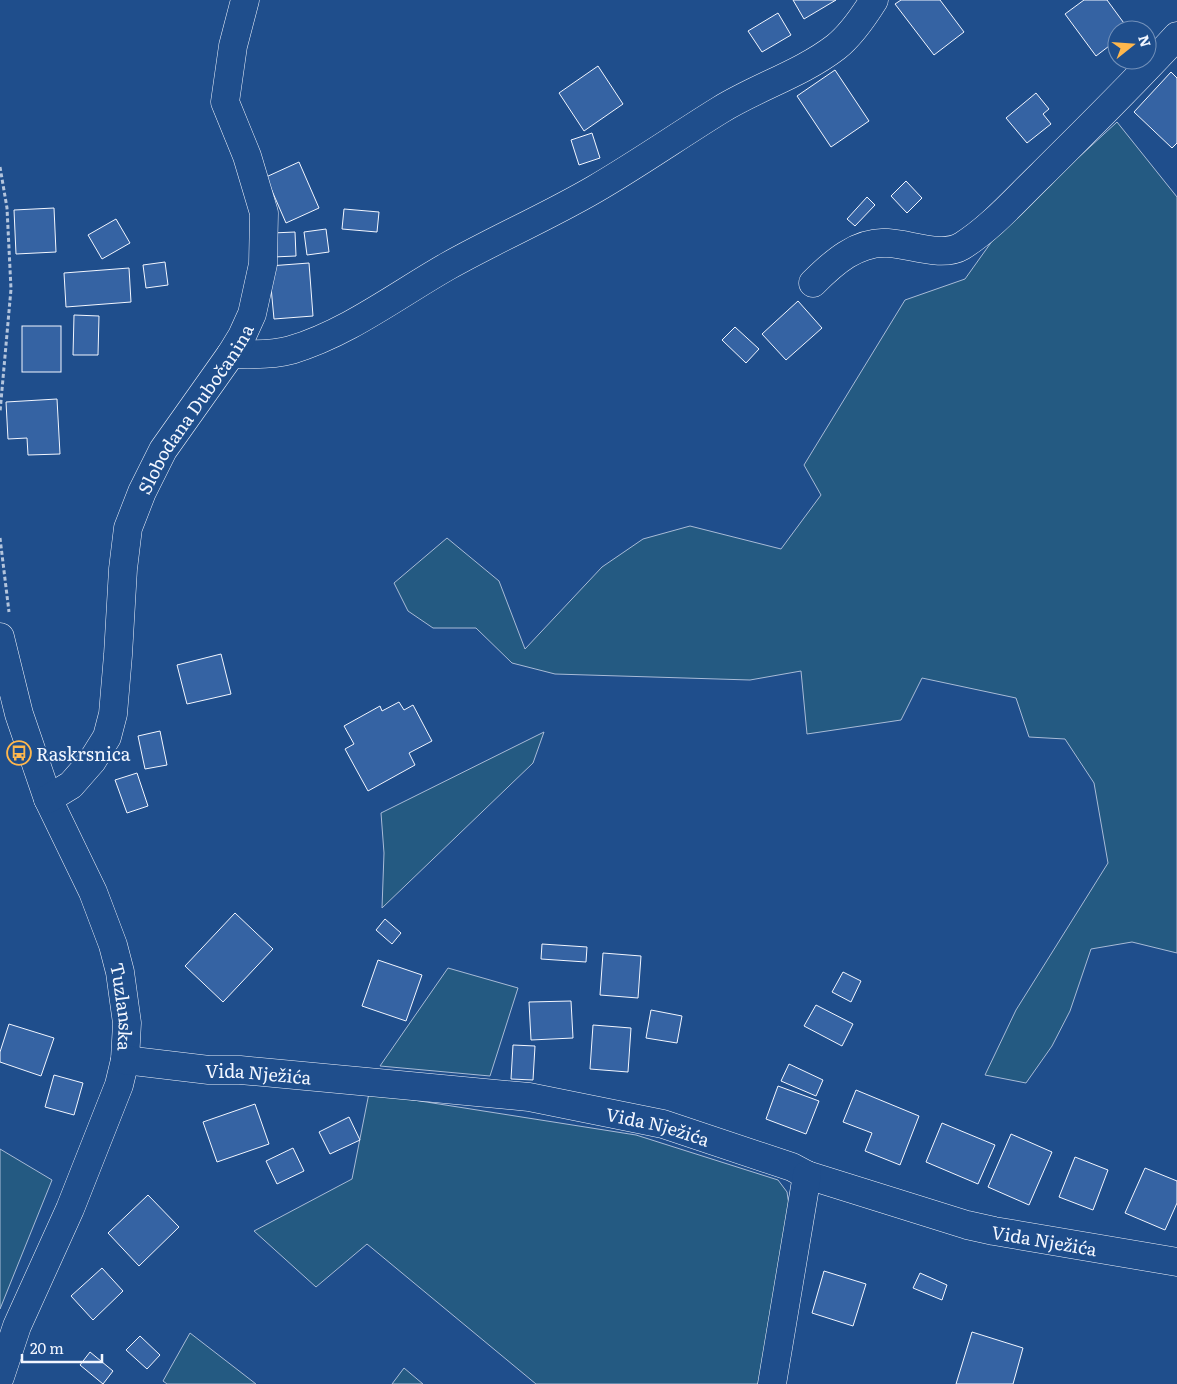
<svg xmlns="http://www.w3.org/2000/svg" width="1177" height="1384" viewBox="0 0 1177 1384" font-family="Literata,serif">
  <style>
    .green { fill: #245a82; stroke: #a8bbd7 }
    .building { fill: #3563a3; stroke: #f2f6ff }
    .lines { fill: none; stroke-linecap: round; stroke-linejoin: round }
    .minor-casing { stroke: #f2f6ff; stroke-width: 29 }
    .path { stroke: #b3c4dc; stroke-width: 3; stroke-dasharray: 4 2.5; stroke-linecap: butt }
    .minor { stroke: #1f4e8c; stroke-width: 28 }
    .labels { text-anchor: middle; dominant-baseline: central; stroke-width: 4; stroke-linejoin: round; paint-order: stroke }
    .street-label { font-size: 18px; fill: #f2f6ff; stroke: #1f4e8c }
    .poi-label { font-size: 18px; fill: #f2f6ff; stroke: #1f4e8c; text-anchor: start }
  </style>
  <rect width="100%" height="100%" fill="#1f4e8c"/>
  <g class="green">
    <polygon points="1117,122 1177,197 1177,953 1132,942 1091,949 1070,1011 1052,1046 1026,1083 985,1075 1016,1010 1108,863 1094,783 1065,739 1029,737 1016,698 922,678 901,720 807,734 801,671 750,680 555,674 512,663 476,628 433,628 408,611 394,583 447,538 499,581 525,649 602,567 643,539 690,526 781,549 821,495 804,465 905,300 965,279 1000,230"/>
    <polygon points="544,732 533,763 382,908 384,853 381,813"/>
    <polygon points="448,968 518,988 490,1076 380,1066"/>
    <polygon points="369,1093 636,1135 778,1180 787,1192 790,1212 766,1354 758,1384 536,1384 367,1244 316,1287 254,1231 352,1179"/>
    <polygon points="0,1149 52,1180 0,1309"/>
    <polygon points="190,1333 256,1384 167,1384 163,1381"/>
    <polygon points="404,1368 423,1384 392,1384"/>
  </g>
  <g class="building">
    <polygon points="793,0 836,0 804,19"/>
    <polygon points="901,0 940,0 964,32 934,55 895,4"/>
    <polygon points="1084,0 1107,0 1129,30 1117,30 1117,40 1096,56 1065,14"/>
    <polygon points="778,13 791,35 762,52 748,31"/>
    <polygon points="598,66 623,104 584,131 559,93"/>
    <polygon points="835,70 869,121 831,147 797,96"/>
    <polygon points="1171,72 1177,78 1177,143 1172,148 1134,112"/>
    <polygon points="1036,93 1049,109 1043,114 1051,124 1027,143 1006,118"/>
    <polygon points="592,133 600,158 579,165 571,140"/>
    <polygon points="299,162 319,208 286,223 266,177"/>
    <polygon points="906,181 922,198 907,213 891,196"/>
    <polygon points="867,197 875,205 855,226 847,219"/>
    <polygon points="54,208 56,252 16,254 14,210"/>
    <polygon points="344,209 379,212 377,232 342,229"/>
    <polygon points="116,219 130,243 102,259 88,235"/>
    <polygon points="326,229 329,252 307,255 304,232"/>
    <polygon points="295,232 296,256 273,257 272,233"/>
    <polygon points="165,262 168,285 146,288 143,265"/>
    <polygon points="309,263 313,316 274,319 269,266"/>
    <polygon points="129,268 131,302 66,307 64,273"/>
    <polygon points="798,301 822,328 786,360 762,334"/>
    <polygon points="74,315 99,316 98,355 73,355"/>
    <rect x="22" y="326" width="39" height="46"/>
    <polygon points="735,327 759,349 746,363 722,340"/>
    <polygon points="57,399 60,454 28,455 27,438 8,439 6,402"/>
    <polygon points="221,654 231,694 187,704 177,665"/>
    <polygon points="399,702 404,710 413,705 432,741 409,753 415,765 368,791 345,749 354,744 344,726 380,706 382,711"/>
    <polygon points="160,731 167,765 145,769 138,736"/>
    <polygon points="137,773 148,806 127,813 115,780"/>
    <polygon points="235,913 273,949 223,1002 185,966"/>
    <polygon points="385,919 401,933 392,944 376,930"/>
    <polygon points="542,944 587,947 586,962 541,959"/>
    <polygon points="603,953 641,956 638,998 600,995"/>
    <polygon points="378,960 422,975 406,1021 362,1006"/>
    <polygon points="843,972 861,981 851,1002 832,992"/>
    <polygon points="571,1001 573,1038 531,1040 529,1002"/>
    <polygon points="816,1005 853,1024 842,1046 804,1026"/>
    <polygon points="651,1010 682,1016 677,1043 646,1038"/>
    <polygon points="9,1024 54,1038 41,1076 0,1062 0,1052"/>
    <polygon points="593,1025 631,1028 628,1072 590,1069"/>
    <polygon points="513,1045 535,1046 533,1080 511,1079"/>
    <polygon points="789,1064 823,1080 816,1096 781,1081"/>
    <polygon points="54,1075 83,1083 74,1115 45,1107"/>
    <polygon points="778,1086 819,1101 806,1134 766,1119"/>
    <polygon points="856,1090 919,1116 900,1165 865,1151 872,1133 843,1122"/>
    <polygon points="255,1104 269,1144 217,1162 203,1122"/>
    <polygon points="349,1117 360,1140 330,1154 319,1132"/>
    <polygon points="942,1123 995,1145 978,1184 926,1162"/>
    <polygon points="1011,1134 1052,1152 1029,1205 988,1187"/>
    <polygon points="293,1148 304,1171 277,1184 266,1161"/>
    <polygon points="1075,1157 1108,1170 1093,1210 1059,1197"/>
    <polygon points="1145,1168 1177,1181 1177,1203 1165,1230 1125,1213"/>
    <polygon points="148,1195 179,1227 139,1266 108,1233"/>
    <polygon points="102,1268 123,1291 93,1320 71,1296"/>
    <polygon points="824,1271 866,1284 853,1326 812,1313"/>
    <polygon points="920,1273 947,1285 942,1300 913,1288"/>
    <polygon points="972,1332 1023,1348 1013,1384 956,1384"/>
    <polygon points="140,1336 160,1355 147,1369 126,1350"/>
    <polygon points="90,1352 113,1371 103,1384 80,1365"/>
  </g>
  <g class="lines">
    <g class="minor-casing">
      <g id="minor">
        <path d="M813 283C833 263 857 241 888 243 910 244 942 258 962 246 992 227 1016 199 1041 175 1087 129 1133 84 1177 36"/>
        <path d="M231 354C252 355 272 355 291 350 348 333 397 295 448 266 496 239 547 217 595 189 638 164 678 136 720 110 757 87 801 74 836 47 851 35 864 16 874 0"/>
        <path id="s1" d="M0 637 19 714 48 799 93 892 113 945 120 972 127 1023 125 1060 119 1085 70 1209 17 1326 0 1377"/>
        <path id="s2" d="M48 799 71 785 92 761 107 737 113 714 118 655 123 569 128 528 142 492 163 450 231 354 242 336 252 314 263 264 264 213 247 156 225 102 233 46 245 0"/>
        <path id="s3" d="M125 1060 209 1070H240L529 1097 663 1124 792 1167 807 1175 967 1225 994 1231 1177 1262"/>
        <polyline points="772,1384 807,1175"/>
      </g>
    </g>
    <g class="path">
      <polyline points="0,167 7,208 11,289 0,412"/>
      <polyline points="0,538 9,612"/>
    </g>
    <use href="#minor" class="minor"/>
  </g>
  <defs>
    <g id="bus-ring" transform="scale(1.25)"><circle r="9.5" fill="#1f4e8c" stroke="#ffb74d" stroke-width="1.5"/><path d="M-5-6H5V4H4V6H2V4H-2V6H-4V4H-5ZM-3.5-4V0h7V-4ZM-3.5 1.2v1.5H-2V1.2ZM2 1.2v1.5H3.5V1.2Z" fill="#ffb74d"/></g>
  </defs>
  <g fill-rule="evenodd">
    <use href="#bus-ring" x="19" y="753"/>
  </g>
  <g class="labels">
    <g class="street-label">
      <text stroke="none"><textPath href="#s2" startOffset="435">Slobodana Dubočanina</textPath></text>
      <text stroke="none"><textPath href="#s1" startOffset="392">Tuzlanska</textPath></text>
      <text stroke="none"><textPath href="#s3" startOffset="134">Vida Nježića</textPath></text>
      <text stroke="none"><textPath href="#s3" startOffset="538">Vida Nježića</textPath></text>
      <text stroke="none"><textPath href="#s3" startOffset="942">Vida Nježića</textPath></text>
    </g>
    <g class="poi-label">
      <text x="36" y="753">Raskrsnica</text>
    </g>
  </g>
  <g transform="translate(1132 45) rotate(73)"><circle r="24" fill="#1f4e8c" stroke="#7391ba"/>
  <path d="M0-4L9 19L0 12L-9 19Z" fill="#ffb74d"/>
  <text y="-8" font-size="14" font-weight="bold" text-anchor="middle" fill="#f2f6ff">N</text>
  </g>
  <path d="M22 1354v8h80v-8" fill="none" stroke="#f2f6ff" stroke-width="2.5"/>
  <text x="30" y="1354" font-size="15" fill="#f2f6ff" stroke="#1f4e8c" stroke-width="4" paint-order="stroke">20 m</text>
</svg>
